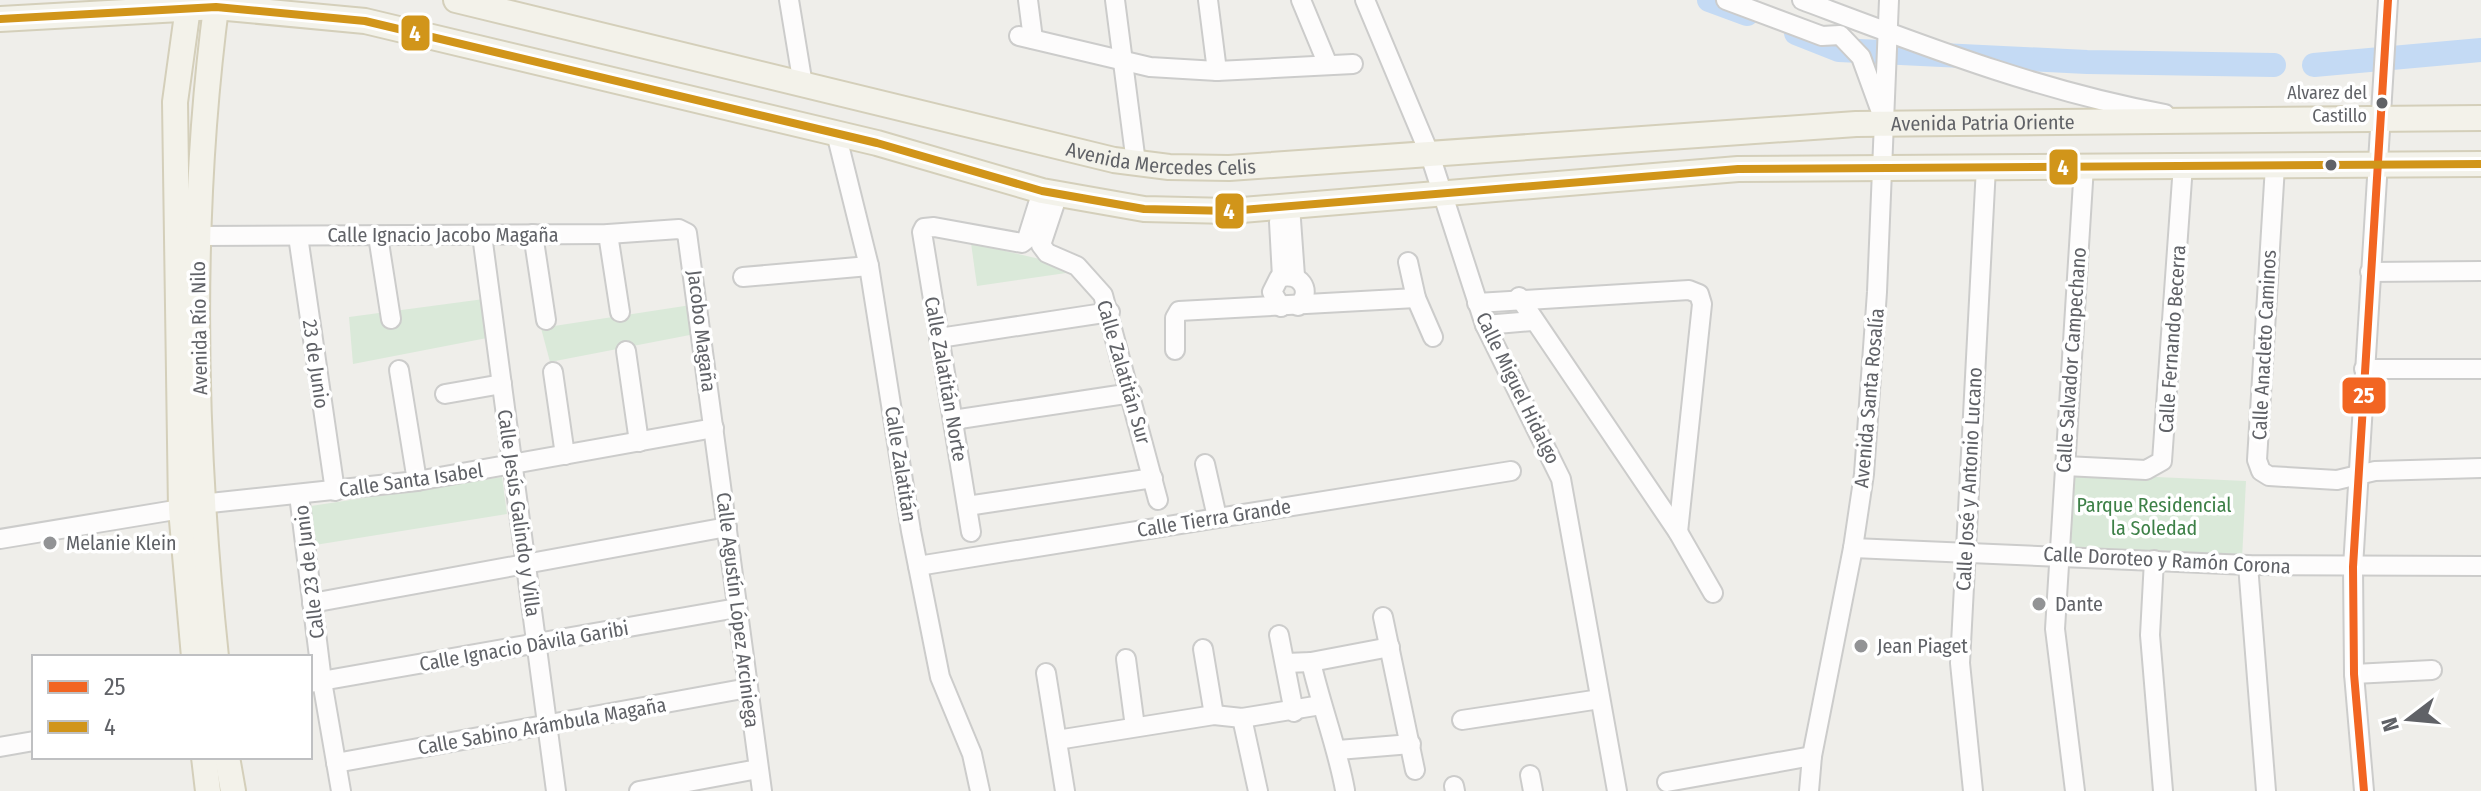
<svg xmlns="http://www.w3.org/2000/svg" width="2481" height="791" viewBox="0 0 2481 791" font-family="'Fira Sans Condensed',sans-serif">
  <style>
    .green { fill: #dae9d9 }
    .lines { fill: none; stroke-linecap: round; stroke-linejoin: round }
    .river { stroke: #c4daf4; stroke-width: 24 }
    .minor-casing { stroke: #cccccb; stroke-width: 22 }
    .major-casing { stroke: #d4cfba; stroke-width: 28 }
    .minor { stroke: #fdfcfc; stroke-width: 18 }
    .major { stroke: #f3f2ea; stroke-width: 24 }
    .bus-1-casing { stroke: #fff; stroke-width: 14 }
    .bus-2-casing { stroke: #fff; stroke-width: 14 }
    .bus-1 { stroke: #f26522; stroke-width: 8 }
    .bus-2 { stroke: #d1951a; stroke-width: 8 }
    .bus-dot { fill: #606267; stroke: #fff; stroke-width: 3 }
    .poi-dot { fill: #929395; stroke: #fff; stroke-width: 3 }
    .labels { text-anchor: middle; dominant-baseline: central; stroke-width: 7; stroke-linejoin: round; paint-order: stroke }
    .bus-label { font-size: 18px; fill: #606267; stroke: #fff; text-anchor: end }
    .street-label { font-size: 20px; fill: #606267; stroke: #fff }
    .park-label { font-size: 20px; fill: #3d8047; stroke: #fff }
    .poi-label { font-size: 20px; fill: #606267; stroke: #fff; text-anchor: start }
    .line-badge { stroke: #fff; stroke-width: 3 }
    .badge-label { font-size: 22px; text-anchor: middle; font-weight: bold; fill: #fff }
  </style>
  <rect width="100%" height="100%" fill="#efeeea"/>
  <g class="green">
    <polygon points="971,243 1044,260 1073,272 977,286"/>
    <polygon points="484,299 487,338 353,364 349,317"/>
    <polygon points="691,305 695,334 550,362 541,328"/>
    <polygon points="2066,473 2246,481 2242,559 2063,551"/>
    <polygon points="502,477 507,514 315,545 311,506"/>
  </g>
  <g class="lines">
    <g class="river">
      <polyline points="1709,0 1747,14"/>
      <polyline points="1796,33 1839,50 2087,62 2274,65"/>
      <polyline points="2314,65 2481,50"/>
    </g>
    <g class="minor-casing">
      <g id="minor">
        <polyline points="789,0 803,85"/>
        <polyline points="1028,0 1033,39"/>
        <polyline points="1115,0 1136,163"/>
        <polyline points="1208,0 1217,71"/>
        <polyline points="1301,0 1328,65"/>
        <polyline points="1365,0 1430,155 1485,325 1561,479 1617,791"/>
        <polyline points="1726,0 1822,36 1840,35 1861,57 1881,112"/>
        <path d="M1802 0C1922 45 2039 91 2165 114"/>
        <polyline points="1019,36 1150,67 1217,71 1353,64"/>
        <polyline points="836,133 869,266 911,531 940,677 972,754 980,791"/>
        <polyline points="2275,166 2257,460 2261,471 2269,476 2337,480 2375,471 2481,468"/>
        <polyline points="1058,194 1041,245 1047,253 1077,266 1103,295 1158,500"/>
        <polyline points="1290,206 1295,276"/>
        <polyline points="1279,222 1282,277"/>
        <polyline points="533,234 546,320"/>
        <polyline points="608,234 620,312"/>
        <polyline points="482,235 556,791"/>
        <polyline points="197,236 608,234 679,229 687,233 762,791"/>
        <polyline points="298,236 335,491"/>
        <polyline points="378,236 391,319"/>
        <polyline points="1408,262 1416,298 1433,337"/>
        <polyline points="2370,272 2481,271"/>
        <polyline points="743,277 869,266"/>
        <polyline points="1519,297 1678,532 1713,593"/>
        <polyline points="1477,303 1689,290 1699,294 1702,304 1678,532"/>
        <path d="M1281 307 1272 292 1279 278C1299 271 1314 290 1298 306"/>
        <polyline points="1485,325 1532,321"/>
        <polyline points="939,338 1110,312"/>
        <polyline points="1175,350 1175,318 1179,311 1416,298"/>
        <polyline points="626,351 639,442"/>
        <polyline points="2364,369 2481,369"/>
        <polyline points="399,370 417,481"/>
        <polyline points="553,372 565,455"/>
        <polyline points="445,394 502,384"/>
        <polyline points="953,420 1132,393"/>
        <polyline points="1205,464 1217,517"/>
        <polyline points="2065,466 2146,470 2162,461 2183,165"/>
        <polyline points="299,495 322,681 341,791"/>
        <polyline points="201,504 417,481 714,428"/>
        <polyline points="967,506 1153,478"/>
        <polyline points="971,532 922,232 924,228 934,227 1022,243 1027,239 1042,191"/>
        <polyline points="0,539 181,509"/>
        <polyline points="1853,548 2248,565 2481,566"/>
        <polyline points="2154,560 2150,635 2163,791"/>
        <polyline points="2248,565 2266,791"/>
        <polyline points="918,566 1511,471"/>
        <polyline points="312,603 727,527"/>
        <polyline points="1383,617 1415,770"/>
        <polyline points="1279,635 1294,712"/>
        <polyline points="1203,649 1214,715"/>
        <polyline points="1126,659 1135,727"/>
        <path d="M1311 662C1321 706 1337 746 1345 790"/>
        <polyline points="1286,663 1311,662 1390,647"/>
        <polyline points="1046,673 1065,791"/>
        <polyline points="2354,674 2432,670"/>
        <polyline points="310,683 737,608"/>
        <polyline points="1242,718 1258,791"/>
        <polyline points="1462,720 1600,699"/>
        <polyline points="1057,740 1214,715 1242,718 1321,705"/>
        <polyline points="0,747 34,741"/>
        <polyline points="1338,750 1411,744"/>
        <polyline points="336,763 748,688"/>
        <polyline points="1530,775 1533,791"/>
        <polyline points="1667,782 1812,756"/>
        <polyline points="1454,786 1455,791"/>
        <polyline points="639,791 758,769"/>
        <polyline points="1809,791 1812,756 1853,548 1864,474 1877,292 1889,0"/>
        <polyline points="1973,791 1960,663 1986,167"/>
        <polyline points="2075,791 2055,629 2084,166"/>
        <polyline points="2364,791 2354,674 2353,567 2388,0"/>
      </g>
    </g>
    <g class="major-casing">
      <g id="major">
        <polyline points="189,0 175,102 181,509 194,657"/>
        <path id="s1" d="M456 0 1114 160 1169 167 1229 168 1856 124 2481 118"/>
        <polyline points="0,19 216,7 365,21 877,143 1042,191 1144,209 1230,211 1738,169 2481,164"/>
        <path d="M216 657C193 439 188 217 217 0"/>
        <polyline points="204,757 208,791"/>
        <polyline points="227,757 233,791"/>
      </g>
    </g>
    <use href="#minor" class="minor"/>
    <use href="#major" class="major"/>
    <g class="bus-1-casing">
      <polyline id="bus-1" points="2364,791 2354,674 2353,567 2388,0"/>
    </g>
    <g class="bus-2-casing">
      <polyline id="bus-2" points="0,19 216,7 365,21 877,143 1042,191 1144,209 1230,211 1738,169 2481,164"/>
    </g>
    <use href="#bus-1" class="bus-1"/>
    <use href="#bus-2" class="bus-2"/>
  </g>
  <g class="bus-dot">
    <circle cx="2382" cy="103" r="7"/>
    <circle cx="2331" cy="165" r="7"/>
  </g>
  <g class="poi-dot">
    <circle cx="50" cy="543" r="8"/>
    <circle cx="2039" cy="604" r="8"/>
    <circle cx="1861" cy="646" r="8"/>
  </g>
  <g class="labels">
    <g class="bus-label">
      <text x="2367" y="93">Alvarez del<tspan x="2367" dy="23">Castillo</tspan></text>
    </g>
    <g class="street-label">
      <text stroke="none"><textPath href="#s1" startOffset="1548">Avenida Patria Oriente</textPath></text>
      <text stroke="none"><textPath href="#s1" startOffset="724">Avenida Mercedes Celis</textPath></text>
      <text x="443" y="235">Calle Ignacio Jacobo Magaña</text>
      <text transform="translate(199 328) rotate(-91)">Avenida Río Nilo</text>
      <text transform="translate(702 331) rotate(83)">Jacobo Magaña</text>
      <text transform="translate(2172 339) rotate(-86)">Calle Fernando Becerra</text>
      <text transform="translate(2264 345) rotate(-87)">Calle Anacleto Caminos</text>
      <text transform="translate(2071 360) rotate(-86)">Calle Salvador Campechano</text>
      <text transform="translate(316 364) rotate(82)">23 de Junio</text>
      <text transform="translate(1124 372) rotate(74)">Calle Zalatitán Sur</text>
      <text transform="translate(946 379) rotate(80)">Calle Zalatitán Norte</text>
      <text transform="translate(1518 388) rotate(64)">Calle Miguel Hidalgo</text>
      <text transform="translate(1869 398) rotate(-85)">Avenida Santa Rosalía</text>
      <text transform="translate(901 464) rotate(81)">Calle Zalatitán</text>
      <text transform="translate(1969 479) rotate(-87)">Calle José y Antonio Lucano</text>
      <text transform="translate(411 480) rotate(-8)">Calle Santa Isabel</text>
      <text transform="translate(519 513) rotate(82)">Calle Jesús Galindo y Villa</text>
      <text transform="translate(1214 518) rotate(-9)">Calle Tierra Grande</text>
      <text transform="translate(2167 560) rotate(3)">Calle Doroteo y Ramón Corona</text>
      <text transform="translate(309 572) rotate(-97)">Calle 23 de Junio</text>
      <text transform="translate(738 610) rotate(83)">Calle Agustín López Arciniega</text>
      <text transform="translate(524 646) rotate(-10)">Calle Ignacio Dávila Garibi</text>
      <text transform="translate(542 726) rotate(-10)">Calle Sabino Arámbula Magaña</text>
    </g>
    <g class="park-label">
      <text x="2154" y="505">Parque Residencial<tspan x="2154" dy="23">la Soledad</tspan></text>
    </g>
    <g class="poi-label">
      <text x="66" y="543">Melanie Klein</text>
      <text x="2055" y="604">Dante</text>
      <text x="1877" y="646">Jean Piaget</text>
    </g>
  </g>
  <g class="line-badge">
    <rect x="400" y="14" width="31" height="38" rx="8" fill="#d1951a"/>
    <rect x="2048" y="148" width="31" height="38" rx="8" fill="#d1951a"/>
    <rect x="1214" y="192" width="31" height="38" rx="8" fill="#d1951a"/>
    <rect x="2341" y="376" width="46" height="39" rx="8" fill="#f26522"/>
  </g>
  <g class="badge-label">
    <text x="415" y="41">4</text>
    <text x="2063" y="175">4</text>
    <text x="1229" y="219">4</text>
    <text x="2364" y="403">25</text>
  </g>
  <rect x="32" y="655" width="280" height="104" fill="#ffffff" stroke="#bfc0c2" stroke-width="2"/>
  <rect x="48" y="681" width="40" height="12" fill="#f26522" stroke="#bfc0c2" stroke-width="2"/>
  <text x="104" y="695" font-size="24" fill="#606267">25</text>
  <rect x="48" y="721" width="40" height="12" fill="#d1951a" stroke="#bfc0c2" stroke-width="2"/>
  <text x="104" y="735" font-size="24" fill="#606267">4</text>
  <g transform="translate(2409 719) rotate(254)" stroke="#ffffff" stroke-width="6" paint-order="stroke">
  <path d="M0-6L14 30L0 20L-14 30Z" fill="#606267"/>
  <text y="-12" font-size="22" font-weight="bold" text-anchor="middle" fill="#606267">N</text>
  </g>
</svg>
